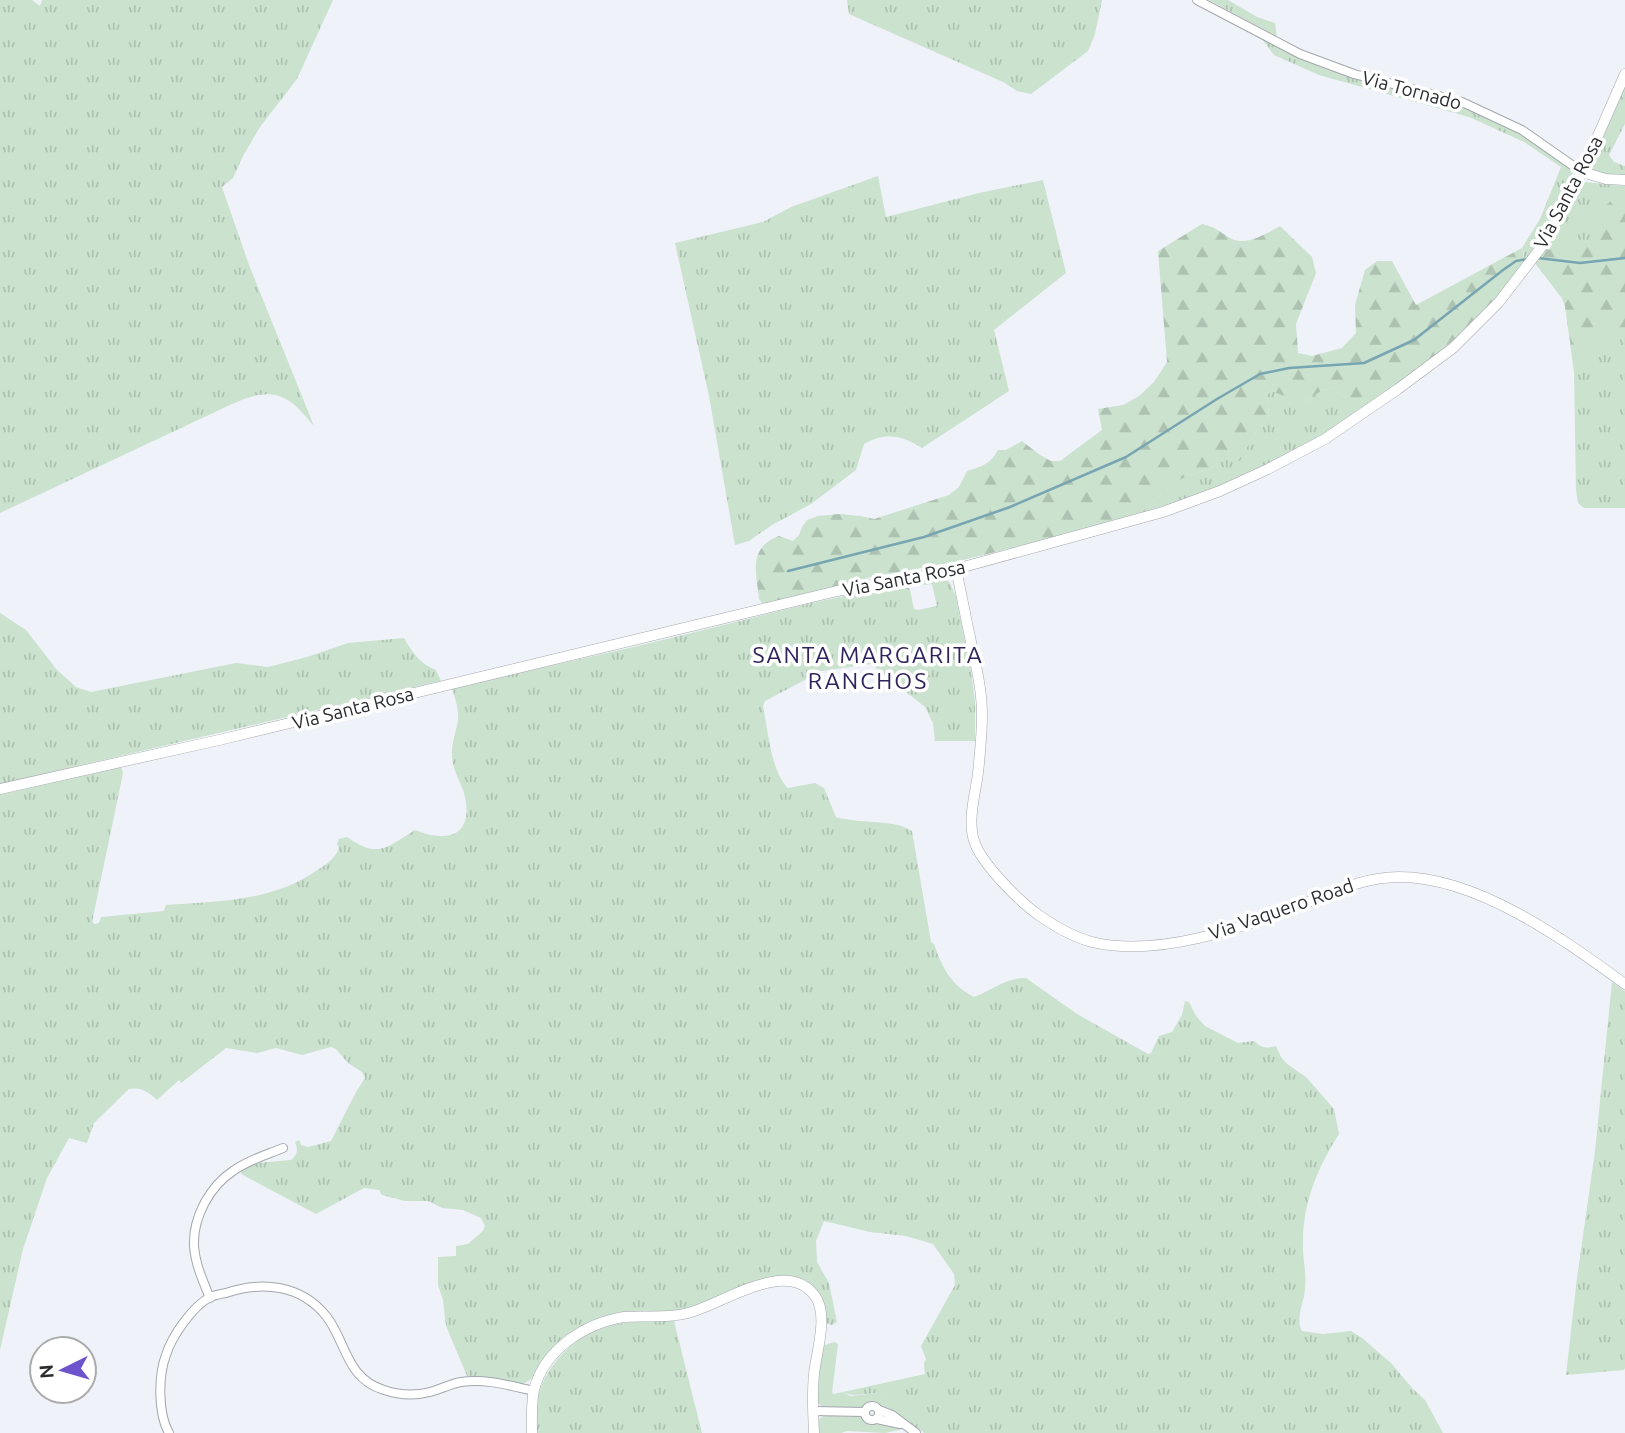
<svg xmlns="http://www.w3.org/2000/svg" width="1625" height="1433" viewBox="0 0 1625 1433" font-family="Ubuntu,sans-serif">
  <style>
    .grass { fill: url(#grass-tufts) }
    .forest { fill: url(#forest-firs) }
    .green { fill: #cae2ce }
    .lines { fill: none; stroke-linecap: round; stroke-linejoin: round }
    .stream { stroke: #78a5b2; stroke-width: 2.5 }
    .minor-casing { stroke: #a3a7ad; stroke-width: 10 }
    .tertiary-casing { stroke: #a3a7ad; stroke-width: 11 }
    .minor { stroke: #fff; stroke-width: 8 }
    .tertiary { stroke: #fff; stroke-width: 10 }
    .labels { text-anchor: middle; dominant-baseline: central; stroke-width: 7; stroke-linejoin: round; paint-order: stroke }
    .street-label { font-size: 19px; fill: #2a2c2e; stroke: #fff }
    .quarter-label { font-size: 23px; letter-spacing: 2px; fill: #2f235d; stroke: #fff }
  </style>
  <defs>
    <pattern id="grass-tufts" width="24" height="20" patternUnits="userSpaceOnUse" patternTransform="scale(1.75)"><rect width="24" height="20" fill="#cae2ce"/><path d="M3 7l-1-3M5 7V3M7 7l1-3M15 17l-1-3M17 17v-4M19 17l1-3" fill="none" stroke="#aec2b1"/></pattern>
    <pattern id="forest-firs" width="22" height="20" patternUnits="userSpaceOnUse" patternTransform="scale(1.75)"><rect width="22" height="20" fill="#cae2ce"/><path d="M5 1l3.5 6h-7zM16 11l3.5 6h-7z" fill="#aec2b1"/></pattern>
  </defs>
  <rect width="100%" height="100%" fill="#eff2f9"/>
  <g class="grass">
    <path d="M0 0H32L40 6 42 0H333L297 79 260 127 243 156 233 178 222 187 249 265 314 426C299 408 285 390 259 395 250 396 240 401 232 404L0 513Z"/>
    <polygon points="847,0 1102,0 1095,34 1088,51 1031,94 1017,91 1003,82 849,14"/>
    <polygon points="1209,0 1228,0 1257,17 1275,23 1277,37"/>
    <polygon points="1262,39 1286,52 1368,82 1460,105 1518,131 1573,170 1572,177 1542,235 1523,264 1524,255 1522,248 1540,219 1561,167 1524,142 1469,117 1319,75 1274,55"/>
    <path d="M1625 85V124L1609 155 1614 162 1625 166V176C1613 175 1596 177 1588 166Z"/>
    <path d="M878 176 886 217 979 193 1043 180 1066 273 994 330 1009 391 922 448C903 435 884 432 864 444L856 470 811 504 772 525 749 541 735 545 709 396 675 243 763 222 791 207Z"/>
    <polygon points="1584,182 1625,186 1625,508 1584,508 1578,503 1576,490 1574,372 1565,306 1562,298 1535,263 1545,250 1577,187"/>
    <path d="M1332 388 1345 398 1356 413C1290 458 1223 489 1146 511L1154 500 1161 495 1169 485 1191 474 1208 470 1217 463V455L1220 449 1230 452 1240 460 1254 434 1269 417 1267 395 1271 391 1305 402 1321 391Z"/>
    <path d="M941 578 947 580 950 583 956 597 971 672 975 702V741H935L933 723 925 707 871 664 822 671 765 701 763 706C768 730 771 772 788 788L815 783 824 788 836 817C858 824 895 819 912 831L931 942 934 944C943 969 950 984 974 997 992 990 1007 977 1026 978L1077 1014 1148 1054 1151 1053 1159 1036 1172 1032 1182 1015 1185 1001 1189 1002 1196 1016 1205 1026 1238 1043 1254 1041C1262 1048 1266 1049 1276 1046L1281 1057 1287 1064 1306 1077 1334 1109 1339 1134C1318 1167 1303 1202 1303 1241 1302 1257 1307 1273 1305 1289 1304 1303 1295 1318 1302 1331L1323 1334 1351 1331 1362 1338 1391 1363 1412 1388 1425 1400 1443 1433H924C920 1429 914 1427 910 1424 898 1415 900 1402 883 1395 870 1390 855 1399 843 1392L925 1374 924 1363 926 1359 921 1346 955 1285 954 1274 933 1244 906 1236 870 1232 824 1221 816 1241 817 1262 829 1283 837 1322 832 1325 826 1323C821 1302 819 1284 795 1277 769 1270 724 1296 699 1305 678 1313 656 1311 635 1312 611 1313 589 1320 569 1333 562 1338 555 1345 550 1352 541 1364 538 1377 523 1384L489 1378 467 1376 446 1326 443 1300 438 1285V1257L456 1256V1246L468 1244 483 1231 485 1226 481 1218 463 1210 442 1208 428 1201H405L382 1195 379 1190 364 1188 316 1214 243 1175 240 1171 256 1163 291 1160C298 1155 298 1149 295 1142L299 1140 301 1145 308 1147 331 1141 356 1092 365 1078 362 1072 348 1063 336 1049 331 1047 302 1055 276 1048 257 1053 226 1048 181 1083 179 1080 157 1100C148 1092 142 1087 129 1089L94 1123 87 1143 69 1138 47 1178 23 1249 0 1350V794L121 767 123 773 92 922 95 924 99 923 101 917 164 911 166 905C219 901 270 902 316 871 325 865 335 859 339 848L337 844 339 839 347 837C378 859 386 848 415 830 423 833 432 836 441 836 467 837 470 813 464 793 460 781 453 770 452 757 451 744 456 733 458 720 459 709 455 698 452 688 526 671 601 655 675 637 753 619 829 595 909 585L914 609 918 610 937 606 932 584 923 585 920 583Z"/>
    <path d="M0 613 26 630 57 670 76 687 91 692 236 663 268 667 307 657 348 643 404 638C413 653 419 663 436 670L441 681 0 784Z"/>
    <polygon points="1612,982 1625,991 1625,1368 1624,1370 1566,1375 1577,1278 1595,1151"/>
    <path d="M650 1321H674L702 1433H537C536 1420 536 1407 539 1394 545 1367 574 1337 601 1328 616 1323 634 1322 650 1321Z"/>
  </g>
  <g class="forest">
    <path d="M1625 195V335L1617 328 1603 331 1590 345 1572 354 1565 306 1562 298 1535 263 1545 250 1578 247 1601 239 1603 229 1598 219C1603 205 1611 199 1625 195Z"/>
    <path d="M1202 224C1218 228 1219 232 1232 239 1247 246 1267 233 1280 226L1312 257 1316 273 1296 324 1298 353 1312 356 1342 348 1356 333 1355 305 1365 270 1377 261H1392L1416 305 1522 248C1523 253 1525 259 1523 264 1519 272 1509 282 1503 289 1462 340 1409 376 1356 413L1349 412 1345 398 1332 388 1321 391 1305 402 1293 399 1271 391 1267 395 1269 417 1254 434 1240 461 1233 459 1230 452 1220 450 1217 455V463L1208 470 1191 474 1170 485 1161 495 1154 500 1146 511 1044 540 959 561 872 577 767 603H762L759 599C756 571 748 548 779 536L793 541 799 535 802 527 807 520 818 516 839 514 860 516 874 519 949 495 959 487 967 471C981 467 991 464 998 450H1006L1022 441 1040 455 1051 461H1060L1102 430 1098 409 1123 405 1139 396 1154 382 1167 362 1158 251Z"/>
  </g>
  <g class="green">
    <polygon points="834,1342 838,1344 832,1393 834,1394 843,1392 850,1396 879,1393 895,1401 908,1423 899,1417 895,1411 875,1402 868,1402 862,1407 822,1407 818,1402 817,1381 822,1346"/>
    <path d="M825 1415H860C870 1429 889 1422 903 1429L885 1433 847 1431 841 1433H818L819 1419Z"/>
  </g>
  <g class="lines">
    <g class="stream">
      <polyline points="1538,258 1580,263 1625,258"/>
      <polyline points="788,571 924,537 1010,507 1126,457 1217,399 1260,374 1289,368 1364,363 1414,340 1503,270 1516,261 1528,259"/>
    </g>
    <g class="minor-casing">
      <g id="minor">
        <polyline points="1197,0 1300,54 1354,74 1462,102 1522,130 1582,172"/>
        <path d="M210 1298C203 1281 195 1264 194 1245 193 1217 210 1186 233 1171 248 1160 266 1155 283 1148"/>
        <circle cx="872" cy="1413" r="7"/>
        <polyline points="879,1410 892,1415 916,1433"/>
        <polyline points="813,1411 865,1412"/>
        <polyline points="877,1419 900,1424"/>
        <path d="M169 1433C158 1414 158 1376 166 1355 172 1336 192 1307 210 1297 215 1295 221 1294 226 1293 262 1281 301 1284 327 1317 347 1344 346 1378 384 1390 399 1395 415 1396 430 1392 441 1389 450 1384 461 1382 485 1378 511 1386 534 1391"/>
      </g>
    </g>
    <g class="tertiary-casing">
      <g id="tertiary">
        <polyline points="1582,172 1606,179 1625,180"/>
        <path d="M956 569C961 592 965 614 970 637 975 662 982 688 982 715 982 734 980 754 978 773 975 796 966 824 976 846 986 868 1021 903 1040 916 1056 927 1073 937 1092 942 1157 958 1242 928 1303 904 1334 892 1364 877 1399 877 1478 877 1563 939 1625 984"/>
        <polyline points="0,789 219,740 837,591 924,576 956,569 1163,512 1220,491 1268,469 1325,439 1398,389 1453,348 1499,302 1543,245 1582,172 1625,74"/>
        <path d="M532 1433C532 1419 531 1404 534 1390 544 1350 585 1323 624 1317 645 1315 667 1319 688 1313 723 1304 787 1257 815 1296 829 1315 816 1353 814 1374 812 1394 813 1414 814 1433"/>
      </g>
    </g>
    <use href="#minor" class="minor"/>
    <use href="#tertiary" class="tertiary"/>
  </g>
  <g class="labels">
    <g class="street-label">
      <text transform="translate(1412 90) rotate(15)">Via Tornado</text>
      <text transform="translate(1568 192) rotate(-62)">Via Santa Rosa</text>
      <text transform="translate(904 578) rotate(-11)">Via Santa Rosa</text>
      <text transform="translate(353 708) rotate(-14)">Via Santa Rosa</text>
      <text transform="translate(1281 909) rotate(-19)">Via Vaquero Road</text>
    </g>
    <g class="quarter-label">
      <text x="868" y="654">SANTA MARGARITA<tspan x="868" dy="26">RANCHOS</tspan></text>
    </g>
  </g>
  <g transform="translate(63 1370) rotate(265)"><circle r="33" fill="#ffffff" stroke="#aaabab" stroke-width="2"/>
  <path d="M0-5L12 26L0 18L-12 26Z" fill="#6d53cc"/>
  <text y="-10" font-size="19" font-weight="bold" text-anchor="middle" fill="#2a2c2e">N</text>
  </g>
</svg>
